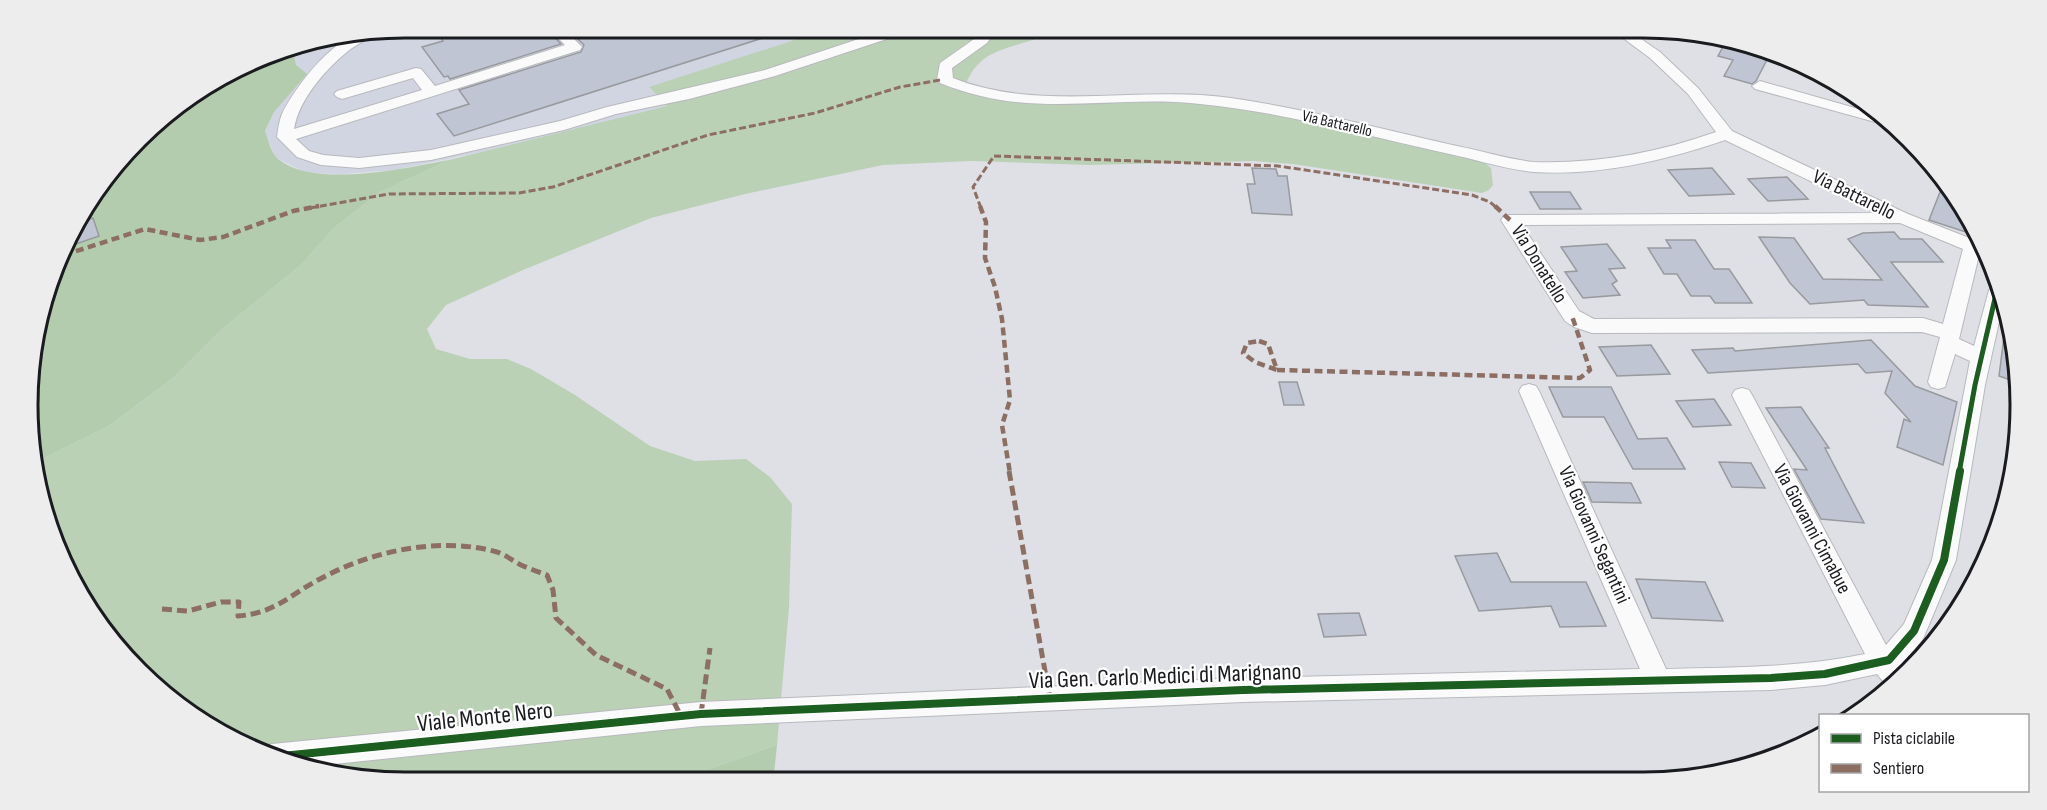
<svg xmlns="http://www.w3.org/2000/svg" width="2047" height="810" viewBox="0 0 2047 810" font-family="'Sofia Sans Condensed',sans-serif">
  <style>
    .built { fill: #d0d5e1 }
    .green { fill: #bad1b6 }
    .forest { fill: #b3ccae }
    .water { fill: #94d9eb }
    .building { fill: #c0c5d4; stroke: #989a9e; stroke-width: 1.5 }
    .lines { fill: none; stroke-linecap: round; stroke-linejoin: round }
    .minor-casing { stroke: #b8b9bd; stroke-width: 2 }
    .minor { fill: #fafafb; fill-rule: evenodd }
    .quiet-far2 { stroke: #8d6e63; stroke-width: 3; stroke-dasharray: 7 3; stroke-linecap: butt }
    .quiet-far1 { stroke: #8d6e63; stroke-width: 4.5; stroke-dasharray: 8 4.5; stroke-linecap: butt }
    .quiet { stroke: #8d6e63; stroke-width: 5; stroke-dasharray: 10 5; stroke-linecap: butt }
    .cycleway-far1-casing { stroke: #fff; stroke-width: 9 }
    .cycleway-casing { stroke: #fff; stroke-width: 11 }
    .cycleway-far1 { stroke: #1b5e20; stroke-width: 5 }
    .cycleway { stroke: #1b5e20; stroke-width: 8 }
    .labels { text-anchor: middle; dominant-baseline: central; stroke-width: 4.5; stroke-linejoin: round; paint-order: stroke }
    .far-street-label { font-size: 16px; fill: #1a1b1f; stroke: #fff }
    .street-label { font-size: 20px; fill: #1a1b1f; stroke: #fff }
    .near-street-label { font-size: 24px; fill: #1a1b1f; stroke: #fff }
    .rim { fill: none; stroke: #1a1b1f; stroke-width: 3 }
  </style>
  <rect width="100%" height="100%" fill="#dee0e6"/>
  <polygon class="built" points="405,27 819,27 791,41 649,88 668,106 526,143 393,170 342,174 306,173 275,157 265,132 274,112 288,93 296,65 292,46"/>
  <path class="green" d="M819 27H1027L1029 41C1001 50 978 53 966 84L1004 97 1247 105 1477 156 1491 168 1493 185 1489 190 1482 193 1293 164 1253 161 1088 165 971 161 883 165 745 194 651 218 523 270 446 305 427 329 436 349 470 359H507L531 369 575 395 650 446 695 461 746 459 770 477 792 504 789 608 777 745 673 782 405 783 284 763 175 705 78 594 34 478V463L107 427 172 379 221 330 301 265 334 228 380 192 449 160 667 106 649 87 791 41Z"/>
  <g class="forest">
    <polygon points="1027,27 1096,27 1052,34 1029,41"/>
    <path d="M292 46 296 65 307 74 274 112 265 131C268 139 271 152 276 157 310 190 406 168 449 160L380 192 334 228 301 265 221 330 172 379 107 427 34 463 30 355 77 216 138 143 163 130 188 111 214 87 283 47Z"/>
    <polygon points="777,745 774,774 777,782 673,782"/>
  </g>
  <path class="water" d="M214 87C190 109 168 128 138 143L156 121Z"/>
  <g class="building">
    <polygon points="433,27 545,27 561,44 450,79 448,76 444,77 422,47 443,41"/>
    <polygon points="565,27 785,27 785,31 454,136 437,114 469,104 459,90 581,52 584,45"/>
    <polygon points="1726,41 1763,47 1771,52 1756,81 1752,84 1724,76 1733,60 1718,56"/>
    <polygon points="1252,168 1276,169 1278,176 1287,176 1292,215 1252,213 1247,184 1255,184"/>
    <polygon points="1712,168 1734,194 1689,196 1668,170"/>
    <polygon points="1787,177 1808,199 1768,201 1748,179"/>
    <polygon points="1942,187 1981,237 1929,220"/>
    <polygon points="1530,192 1570,192 1581,209 1540,209"/>
    <polygon points="93,218 99,236 67,247 75,224"/>
    <polygon points="1894,232 1900,239 1922,239 1943,262 1891,262 1928,307 1868,305 1864,300 1810,304 1790,283 1759,237 1794,238 1823,279 1882,280 1848,239 1863,233"/>
    <polygon points="1666,240 1695,240 1714,269 1729,269 1752,303 1715,303 1710,296 1691,296 1677,274 1664,274 1648,248 1671,248"/>
    <polygon points="1607,244 1625,268 1609,269 1617,281 1612,284 1620,295 1583,298 1565,272 1577,271 1561,247"/>
    <polygon points="2005,329 2019,380 2019,383 1999,376"/>
    <polygon points="1871,340 1915,386 1957,402 1943,465 1897,447 1904,419 1911,422 1885,393 1892,371 1866,373 1858,364 1708,373 1692,350 1733,348 1735,351"/>
    <polygon points="1651,345 1670,374 1617,376 1599,347"/>
    <polygon points="1279,382 1297,382 1304,405 1284,405"/>
    <polygon points="1549,387 1611,387 1638,439 1667,438 1685,469 1633,469 1604,417 1563,417"/>
    <polygon points="1714,399 1731,425 1693,427 1676,401"/>
    <polygon points="1801,407 1829,448 1825,448 1864,523 1821,519 1794,469 1807,470 1766,408"/>
    <polygon points="1719,462 1751,463 1765,488 1732,487"/>
    <polygon points="1583,482 1631,483 1641,503 1592,502"/>
    <polygon points="1497,553 1511,582 1586,582 1606,626 1560,627 1551,606 1479,611 1455,556"/>
    <polygon points="1636,579 1705,582 1723,621 1652,618"/>
    <polygon points="1359,613 1366,635 1324,637 1318,614"/>
  </g>
  <g class="lines">
    <g class="minor-casing">
      <g id="minor">
        <path d="M547 27H562L582 47 580 50 296 139 309 151 323 155 359 158 431 150 560 121 607 107 765 70 895 27H916L914 30 775 76 689 99 616 114 564 130 431 160 359 168 321 165 297 157 277 137C278 129 279 121 282 114 295 87 339 28 371 34 365 41 356 45 348 51 325 70 299 99 294 129L422 90 413 78 342 99 337 97 334 94 337 91 416 68 421 69 435 86 565 45Z"/>
        <path d="M976 27H992L993 35 987 43 952 68 953 78C1041 113 1139 85 1231 98 1307 109 1382 129 1457 146 1483 151 1507 159 1533 162 1596 164 1657 153 1716 132L1688 94 1650 58 1608 27H1624L1660 52 1698 88 1732 131 1908 214 1982 243 1986 256 1979 255 1959 339 1974 346 1989 290 1995 288 2001 313 1985 385 1956 560 1923 639 1901 665 1906 672 1890 690 1877 674 1825 685 1771 690 1243 702 701 726 305 767 284 763 261 751 262 748 272 744 701 702 1243 678 1640 669 1519 391 1522 386 1529 384 1536 386 1539 391 1666 669C1733 667 1799 668 1865 654L1732 395 1735 390 1742 388 1749 390 1752 395 1886 645 1904 624 1932 560 1970 361 1955 354 1945 387 1938 389 1931 387 1928 382 1940 337 1922 332 1592 333 1574 327 1565 321 1501 220 1504 216 1510 215 1877 213 1725 140C1664 161 1599 176 1534 172 1504 169 1474 159 1445 153 1363 135 1283 112 1200 104 1107 94 1033 121 940 83L937 80 940 63 977 37 979 31ZM1900 223 1963 249 1943 324 1923 318 1594 319 1579 311 1522 225Z"/>
        <polygon points="1760,81 1883,116 1891,121 1897,128 1755,89 1752,86"/>
      </g>
    </g>
    <use href="#minor" class="minor"/>
    <g class="quiet-far2">
      <polyline points="986,29 993,27"/>
      <polyline points="310,208 389,194 519,193 553,187 708,135 815,113 900,87 940,80"/>
      <polyline points="981,208 973,187 994,156 1278,166 1472,195 1490,202 1497,208"/>
    </g>
    <g class="quiet-far1">
      <polyline points="980,206 986,222 985,258 995,287 1002,319 1010,400 1002,425 1010,473"/>
      <polyline points="1495,206 1510,220"/>
      <polyline points="64,255 145,229 200,240 223,237 293,211 319,206"/>
      <polygon points="1259,341 1268,344 1277,370 1255,362 1243,353 1247,343"/>
      <polyline points="1277,370 1580,378 1590,370 1572,316"/>
    </g>
    <g class="quiet">
      <polyline points="1009,471 1050,699"/>
      <path d="M162 609 188 611 221 602H239L238 616C276 613 289 595 320 579 371 551 440 536 497 552 506 555 513 561 521 565 530 569 539 572 547 575L553 590 556 618 596 655 667 689 681 716"/>
      <polyline points="701,714 710,648"/>
    </g>
    <g class="cycleway-far1-casing">
      <polyline id="cycleway-far1" points="1959,473 1975,385 1996,294"/>
    </g>
    <g class="cycleway-casing">
      <polyline id="cycleway" points="272,757 701,714 1243,690 1771,678 1825,674 1889,660 1914,631 1944,560 1960,471"/>
    </g>
    <use href="#cycleway-far1" class="cycleway-far1"/>
    <use href="#cycleway" class="cycleway"/>
  </g>
  <g class="labels">
    <g class="far-street-label">
      <text transform="translate(1337 124) rotate(13)">Via Battarello</text>
    </g>
    <g class="street-label">
      <text transform="translate(1854 195) rotate(26)">Via Battarello</text>
      <text transform="translate(1539 264) rotate(58)">Via Donatello</text>
      <text transform="translate(1812 529) rotate(62)">Via Giovanni Cimabue</text>
      <text transform="translate(1594 535) rotate(66)">Via Giovanni Segantini</text>
    </g>
    <g class="near-street-label">
      <text transform="translate(1165 676) rotate(-2)">Via Gen. Carlo Medici di Marignano</text>
      <text transform="translate(485 717) rotate(-6)">Viale Monte Nero</text>
    </g>
  </g>
  <path d="M0 0H2047V810H0ZM405 38H1643A367 367 0 0 1 2010 405V405A367 367 0 0 1 1643 772H405A367 367 0 0 1 38 405V405A367 367 0 0 1 405 38Z" fill="#ededed" fill-rule="evenodd"/>
  <path class="rim" d="M405 38H1643A367 367 0 0 1 2010 405V405A367 367 0 0 1 1643 772H405A367 367 0 0 1 38 405V405A367 367 0 0 1 405 38Z"/>
  <rect x="1819" y="714" width="210" height="78" fill="#ffffff" stroke="#a3a4a5" stroke-width="1.5"/>
  <rect x="1831" y="734" width="30" height="9" fill="#1b5e20" stroke="#a3a4a5" stroke-width="1.5"/>
  <text x="1873" y="744" font-size="18" fill="#1a1b1f">Pista ciclabile</text>
  <rect x="1831" y="764" width="30" height="9" fill="#8d6e63" stroke="#a3a4a5" stroke-width="1.5"/>
  <text x="1873" y="774" font-size="18" fill="#1a1b1f">Sentiero</text>
</svg>
